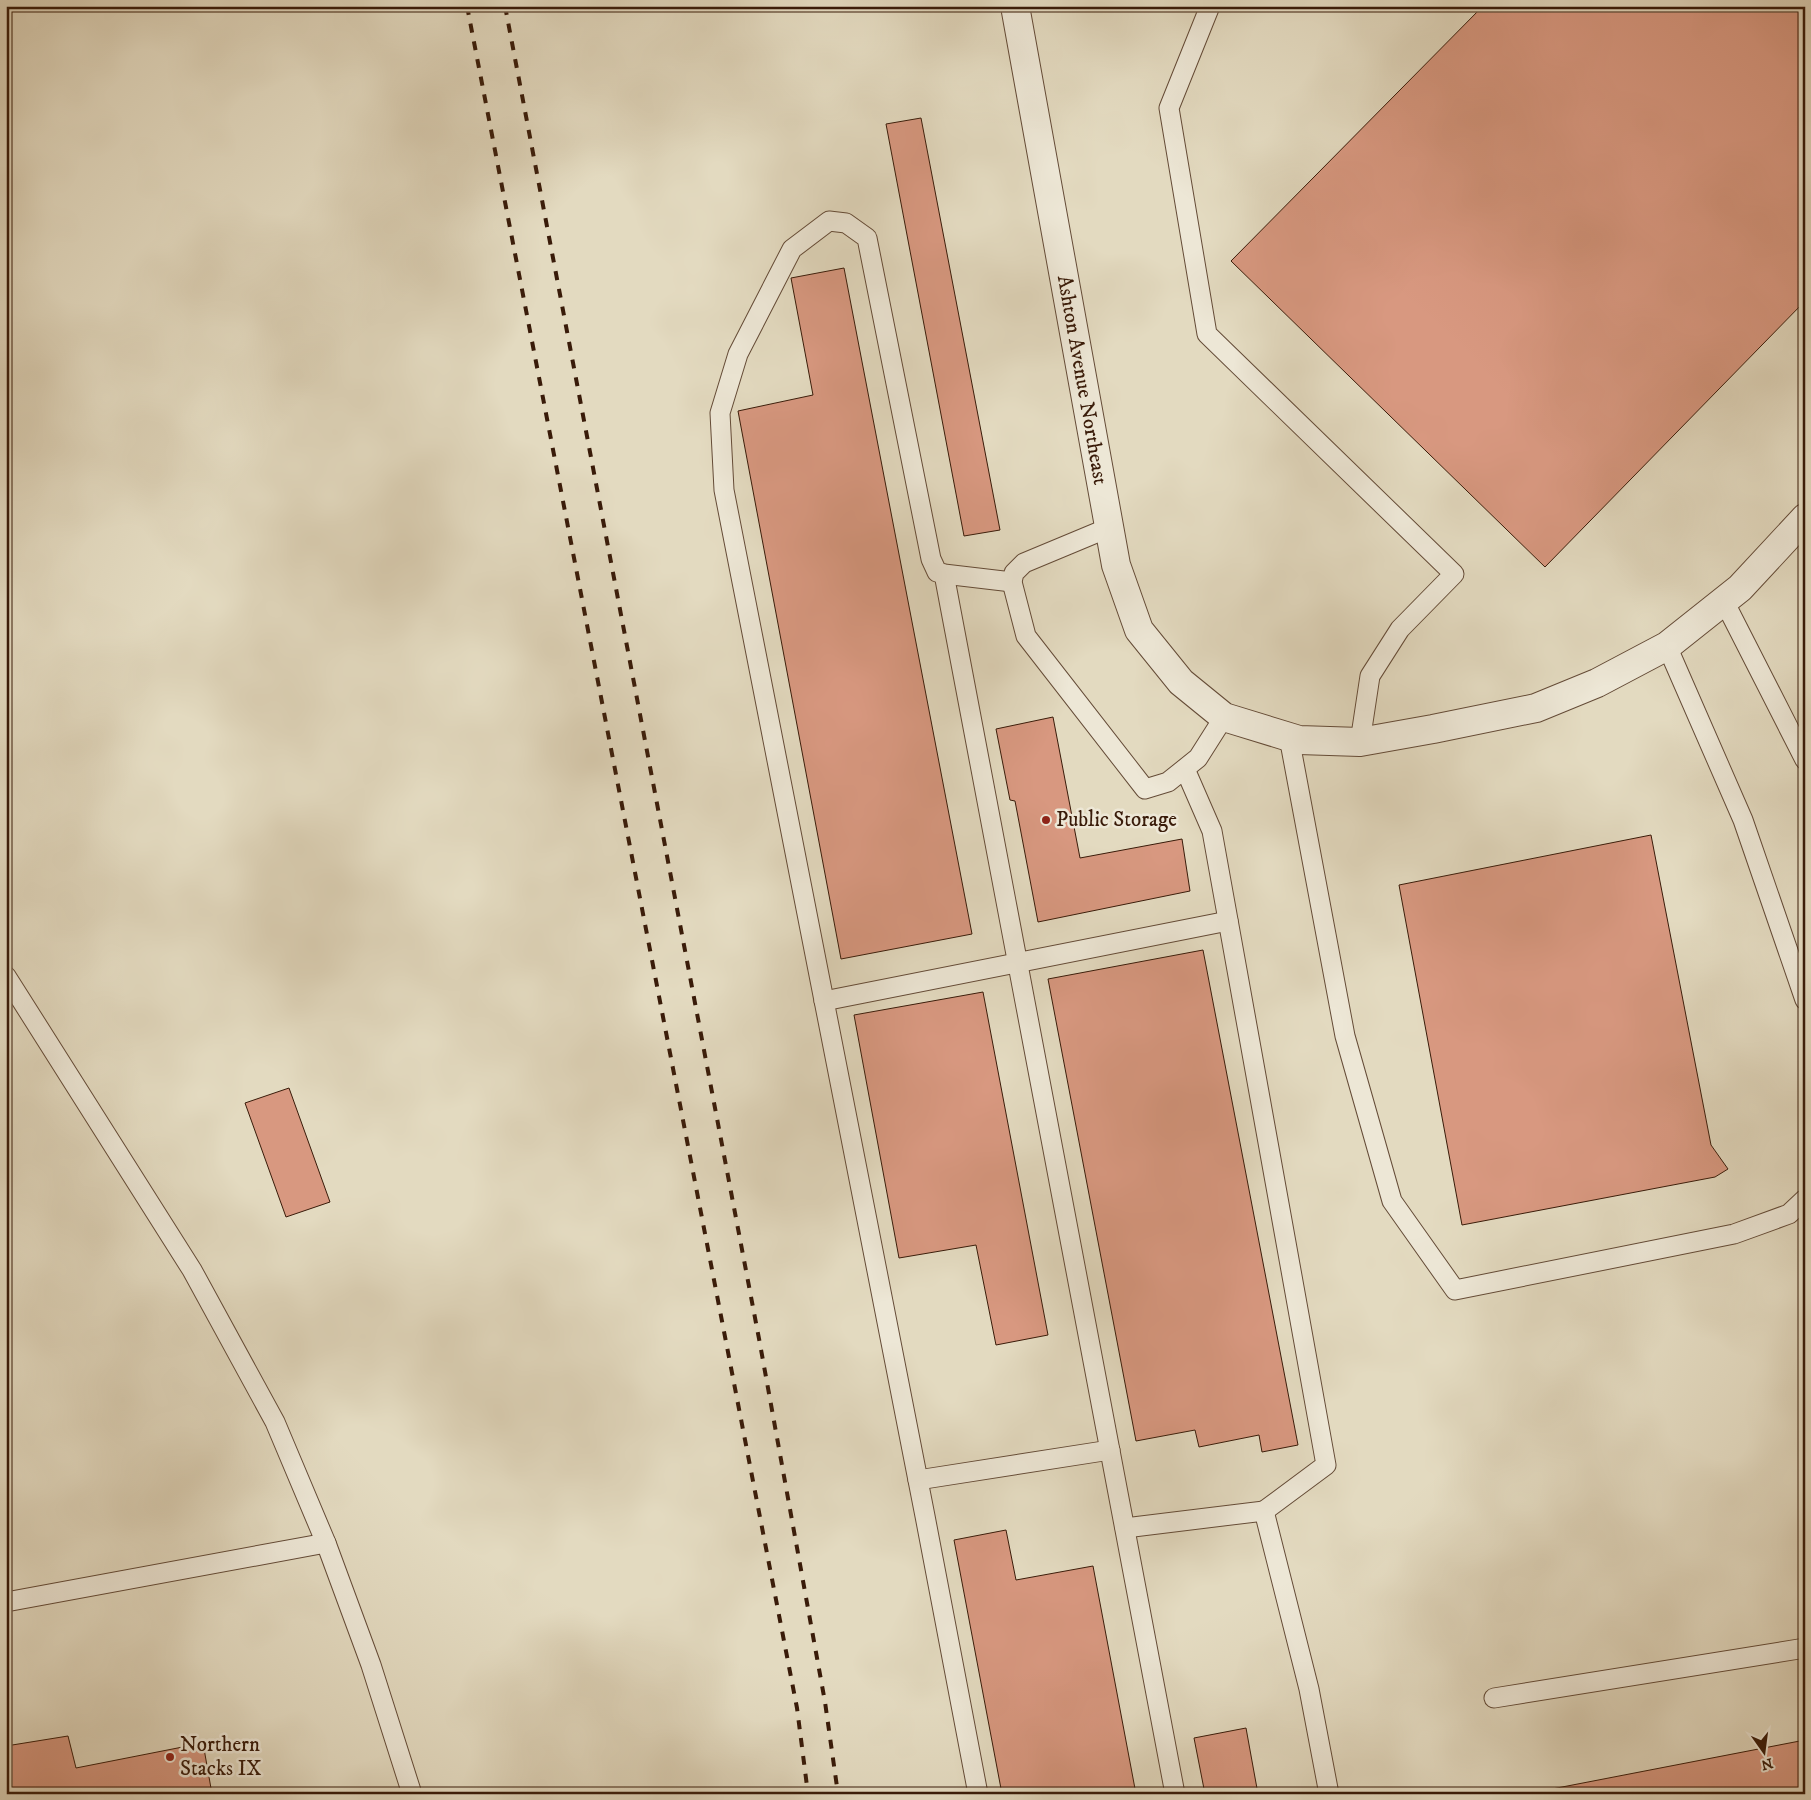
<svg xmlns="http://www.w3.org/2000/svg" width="1811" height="1800" viewBox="0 0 1811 1800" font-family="'IM FELL DW Pica',serif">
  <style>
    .building { fill: #d89880; stroke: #391b09 }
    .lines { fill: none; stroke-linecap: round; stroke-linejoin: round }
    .service-casing { stroke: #644b37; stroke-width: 21 }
    .minor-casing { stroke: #644b37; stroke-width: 30 }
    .service { stroke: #ede7d6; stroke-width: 19 }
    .minor { stroke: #ede7d6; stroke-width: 28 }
    .rail { stroke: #391b09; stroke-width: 4; stroke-dasharray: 9 9; stroke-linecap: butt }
    .poi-dot { fill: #8f2418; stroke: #ede7d6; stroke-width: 2 }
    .labels { text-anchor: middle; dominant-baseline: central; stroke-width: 5; stroke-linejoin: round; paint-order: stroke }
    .street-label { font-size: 21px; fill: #391b09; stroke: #ede7d6 }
    .poi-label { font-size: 21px; fill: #391b09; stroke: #ede7d6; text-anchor: start }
  </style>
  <rect width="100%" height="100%" fill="#e3dac0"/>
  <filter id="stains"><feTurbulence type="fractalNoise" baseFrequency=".004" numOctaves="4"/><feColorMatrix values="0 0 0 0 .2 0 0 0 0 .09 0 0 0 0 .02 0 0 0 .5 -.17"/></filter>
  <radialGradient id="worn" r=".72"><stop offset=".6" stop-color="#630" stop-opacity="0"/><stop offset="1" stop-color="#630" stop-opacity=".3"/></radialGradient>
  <g class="building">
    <polygon points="1483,6 1805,6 1805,301 1545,567 1231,261"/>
    <polygon points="921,118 1000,530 964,536 886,124"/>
    <polygon points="844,268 972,934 841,959 738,411 813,395 791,278"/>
    <polygon points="1053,717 1080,858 1182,839 1190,891 1038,922 1015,801 1010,800 996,729"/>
    <polygon points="1651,835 1711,1145 1728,1169 1715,1177 1462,1225 1399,885"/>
    <polygon points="1203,950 1298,1445 1262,1452 1259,1435 1199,1447 1195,1430 1136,1441 1048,979"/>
    <polygon points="983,992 1048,1335 996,1345 976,1245 899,1258 854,1015"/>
    <polygon points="289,1088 330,1202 286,1217 245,1103"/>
    <polygon points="1006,1530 1016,1580 1093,1566 1136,1794 1002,1794 954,1540"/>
    <polygon points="1246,1728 1258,1794 1205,1794 1194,1738"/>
    <polygon points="68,1736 76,1768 203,1743 212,1794 6,1794 6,1746"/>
    <polygon points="1805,1740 1805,1794 1526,1794"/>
  </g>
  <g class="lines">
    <g class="service-casing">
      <g id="service">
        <polyline points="1210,6 1169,108 1207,334 1454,574 1400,629 1370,676 1360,742"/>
        <polyline points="1108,528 1024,563 1014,573 1012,582 1026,636 1145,789 1168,782 1198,758 1224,717"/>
        <polyline points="944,574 1175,1794"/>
        <polyline points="1724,601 1805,760"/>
        <polyline points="1667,646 1743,820 1805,1000"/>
        <polyline points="1289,737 1345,1036 1392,1201 1455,1290 1734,1234 1789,1214 1805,1199"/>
        <polyline points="1185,769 1212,831 1326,1465 1264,1511 1309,1689 1329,1794"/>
        <polyline points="6,976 192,1270 275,1422 326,1543 371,1665 412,1794"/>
        <polyline points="824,1001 1228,921"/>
        <polyline points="918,1480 1110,1450"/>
        <polyline points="1125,1528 1264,1511"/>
        <polyline points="6,1602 326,1543"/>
        <polyline points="1494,1698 1805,1648"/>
        <polyline points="978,1794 925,1516 724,490 720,413 738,354 792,249 829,221 846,223 867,238 931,559 937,572 944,574 1012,582"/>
      </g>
    </g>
    <g class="minor-casing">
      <polyline id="minor" points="1015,6 1116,565 1139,630 1181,682 1224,717 1299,740 1360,742 1433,729 1536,708 1597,683 1667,646 1740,588 1805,518"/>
    </g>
    <use href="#service" class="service"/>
    <use href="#minor" class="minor"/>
    <g class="rail">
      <polyline points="467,6 797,1708 808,1794"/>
      <polyline points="505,6 760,1344 825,1702 838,1794"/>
    </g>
  </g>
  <g class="poi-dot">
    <circle cx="1046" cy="820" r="5"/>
    <circle cx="170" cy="1757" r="5"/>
  </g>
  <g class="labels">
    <g class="street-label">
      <text transform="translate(1082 380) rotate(80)">Ashton Avenue Northeast</text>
    </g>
    <g class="poi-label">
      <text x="1056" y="820">Public Storage</text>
      <text x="180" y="1745">Northern<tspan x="180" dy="24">Stacks IX</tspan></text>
    </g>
  </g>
  <rect width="1811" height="1800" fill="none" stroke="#e3dac0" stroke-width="25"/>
  <rect x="8" y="8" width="1796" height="1785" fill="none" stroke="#391b09" stroke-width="2.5"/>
  <rect x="12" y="12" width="1786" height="1775" fill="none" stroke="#391b09"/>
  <g transform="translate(1764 1752) rotate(166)" stroke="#ede7d6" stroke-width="4" paint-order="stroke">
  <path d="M0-4L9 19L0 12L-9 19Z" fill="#391b09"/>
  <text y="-8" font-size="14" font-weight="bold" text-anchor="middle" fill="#391b09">N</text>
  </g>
  <rect width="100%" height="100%" filter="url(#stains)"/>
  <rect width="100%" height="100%" fill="url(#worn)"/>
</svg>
